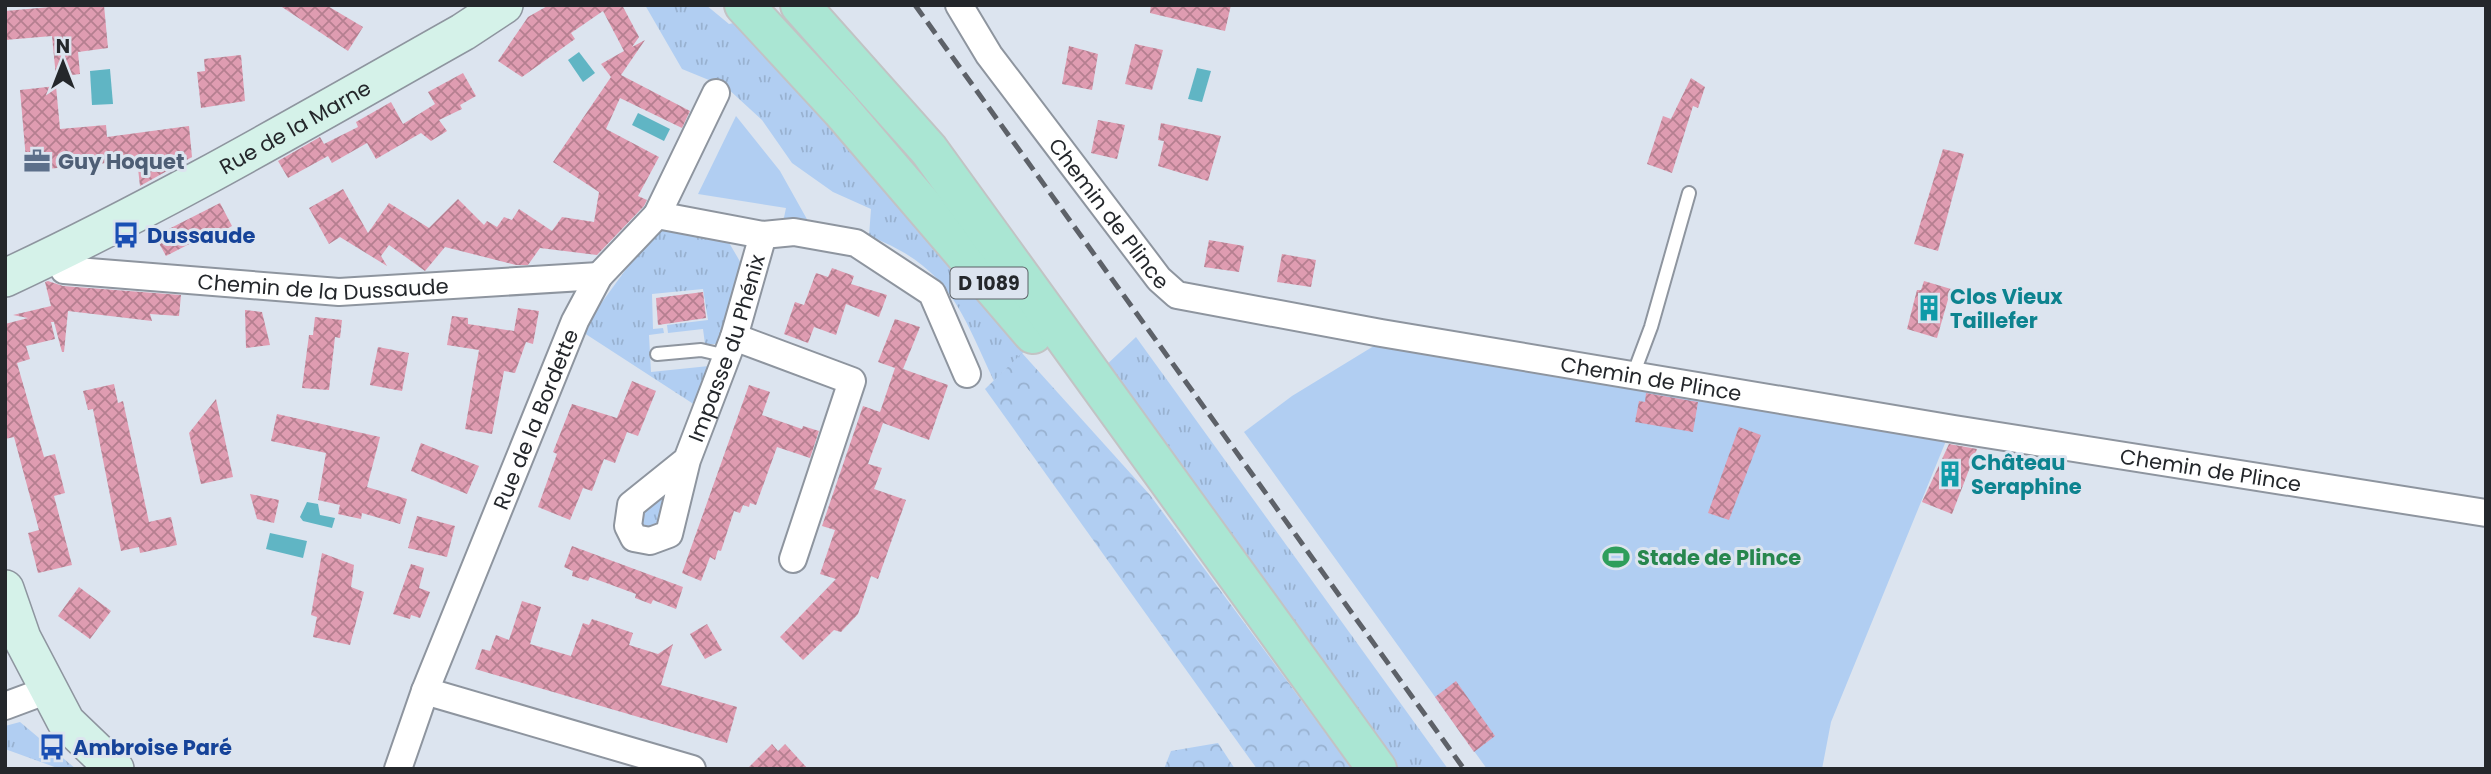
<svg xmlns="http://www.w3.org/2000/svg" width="2491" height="774" viewBox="0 0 2491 774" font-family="Poppins,sans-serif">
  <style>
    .grass { fill: url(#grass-tufts) }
    .forest { fill: url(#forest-crowns) }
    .garden { fill: #b1cef2 }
    .water { fill: #60b5c4 }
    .building { fill: url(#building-cross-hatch) }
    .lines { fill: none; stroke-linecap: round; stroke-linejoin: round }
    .lane-casing { stroke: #8e959f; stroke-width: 16 }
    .street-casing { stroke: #8e959f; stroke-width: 30 }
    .secondary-casing { stroke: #8e959f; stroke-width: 40 }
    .primary-casing { stroke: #c2c3c4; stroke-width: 42 }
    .lane { stroke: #fff; stroke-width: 12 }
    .street { stroke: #fff; stroke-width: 26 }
    .secondary { stroke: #d5f2e9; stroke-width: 37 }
    .primary { stroke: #aae6d3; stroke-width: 38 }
    .rail { stroke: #5d6168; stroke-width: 5; stroke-dasharray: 14 7; stroke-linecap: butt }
    .labels { text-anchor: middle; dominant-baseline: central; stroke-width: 6; stroke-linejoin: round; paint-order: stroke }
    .shield { fill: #dce4ef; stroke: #5b6066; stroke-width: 2 }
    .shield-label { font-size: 19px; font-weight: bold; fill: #24272b }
    .street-label { font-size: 21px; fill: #24272b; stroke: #dce4ef }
    .service-label { font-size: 21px; font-weight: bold; fill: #4e5e75; stroke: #dce4ef; text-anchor: start }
    .transit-label { font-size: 21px; font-weight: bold; fill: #164399; stroke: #dce4ef; text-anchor: start }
    .culture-label { font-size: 21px; font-weight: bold; fill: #0d838f; stroke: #dce4ef; text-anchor: start }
    .leisure-label { font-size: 21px; font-weight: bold; fill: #27864d; stroke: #dce4ef; text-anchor: start }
  </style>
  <defs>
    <pattern id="grass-tufts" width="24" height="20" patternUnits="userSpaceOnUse" patternTransform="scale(1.75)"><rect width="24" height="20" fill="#b1cef2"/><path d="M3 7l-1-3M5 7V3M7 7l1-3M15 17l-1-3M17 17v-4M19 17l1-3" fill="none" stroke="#98b1d0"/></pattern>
    <pattern id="forest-crowns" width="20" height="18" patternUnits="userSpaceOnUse" patternTransform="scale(1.75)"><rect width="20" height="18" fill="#b1cef2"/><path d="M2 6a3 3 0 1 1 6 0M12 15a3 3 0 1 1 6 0" fill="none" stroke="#98b1d0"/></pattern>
    <pattern id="building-cross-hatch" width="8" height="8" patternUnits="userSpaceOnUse" patternTransform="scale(1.75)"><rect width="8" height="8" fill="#df9cb1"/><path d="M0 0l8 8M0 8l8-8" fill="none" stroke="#b57f90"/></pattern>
  </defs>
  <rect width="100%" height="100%" fill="#dce4ef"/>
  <g class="grass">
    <path d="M645 5H706L729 24 747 20 1030 346 994 381C960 309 949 267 869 236L871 209 833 192 792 163 762 120 726 87 682 69Z"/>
    <polygon points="656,228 728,241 745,270 718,344 705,344 703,329 668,333 667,325 708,320 703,289 652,294 653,329 663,328 664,333 649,335 651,372 709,366 695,405 581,331"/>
    <polygon points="1136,337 1448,769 1392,769 1102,369"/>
    <polygon points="664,488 671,490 660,528 646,536 638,516"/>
    <polygon points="20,722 76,769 60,769 5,749 5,726"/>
  </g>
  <g class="forest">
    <polygon points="1022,353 1150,495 1352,769 1257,769 985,389"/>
    <polygon points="1218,743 1235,769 1164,769 1171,751"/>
  </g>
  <g class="garden">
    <polygon points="736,116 780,171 813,230 782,227 786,208 698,194"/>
    <polygon points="1382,341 1948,436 1831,722 1822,769 1487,769 1244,432 1292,396"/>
  </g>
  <g class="water">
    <polygon points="579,52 595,73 583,82 568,60"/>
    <polygon points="1197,68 1211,71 1202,102 1188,99"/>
    <polygon points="110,69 113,104 92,105 90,71"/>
    <polygon points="638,113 670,129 664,141 632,125"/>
    <polygon points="307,502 318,504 320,515 335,518 332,528 303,521 300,517"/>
    <polygon points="270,533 307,541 303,558 266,549"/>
  </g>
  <g class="building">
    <polygon points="73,5 104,5 108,48 78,52 80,74 56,77 52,36 5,40 5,11"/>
    <polygon points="279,5 326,5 363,27 348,51"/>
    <polygon points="549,5 622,5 639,37 632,47 645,40 621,75 690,111 682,128 620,98 606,129 659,157 638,196 647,200 644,206 597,255 540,248 528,265 516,265 445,247 425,271 389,245 381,256 387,266 340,237 329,244 309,208 343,189 368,233 389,203 429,228 458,199 484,225 487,221 497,227 504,217 512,220 519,209 552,231 562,217 594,222 599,192 553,162 611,77 601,64 624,51 603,11 571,33 575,39 522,77 498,61 528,17"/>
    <polygon points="1151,5 1231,5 1225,31 1150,13"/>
    <polygon points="1135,44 1163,50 1152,90 1125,84"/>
    <polygon points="1069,46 1098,54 1092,90 1062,84"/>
    <polygon points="241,55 245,101 201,108 197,72 205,71 204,59"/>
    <polygon points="463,73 476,96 460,105 462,109 439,120 447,131 431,141 421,133 376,159 367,143 332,163 328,156 288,178 278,161 320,137 324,144 358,127 356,122 391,102 403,124 435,104 428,92"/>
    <polygon points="1691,78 1705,87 1698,108 1693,106 1672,173 1647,164 1663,116 1671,119"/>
    <polygon points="56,86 60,129 106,125 107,137 189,126 192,157 140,186 137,160 27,171 20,90"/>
    <polygon points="1098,120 1125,125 1117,159 1091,153"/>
    <polygon points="1161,123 1221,136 1208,181 1158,166 1164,141 1158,140"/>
    <polygon points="1943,149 1964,154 1938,251 1914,244"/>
    <polygon points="220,203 232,226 201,243 199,239 166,256 155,236"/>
    <polygon points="1209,240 1244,246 1239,272 1204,267"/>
    <polygon points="1282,254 1316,260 1311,287 1277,282"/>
    <polygon points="832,268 854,276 851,284 887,295 879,317 846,304 836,335 814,327 808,343 784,334 795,302 804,305 816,273 828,277"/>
    <polygon points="48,281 63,286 181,295 179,316 150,314 152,321 68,311 64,352 62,352 54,322 51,322 55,339 26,346 30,359 17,363 44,457 55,454 65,493 54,496 72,565 38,573 28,533 39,530 14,437 5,439 5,324 28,318 13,315 51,306 45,282"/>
    <polygon points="1924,281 1951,289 1937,338 1907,329 1917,290 1921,290"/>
    <polygon points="703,292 706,318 658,325 656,298"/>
    <polygon points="518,308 539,311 533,344 526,342 515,373 504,371 492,434 465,429 479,350 447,345 452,316 468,318 468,324 514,331"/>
    <polygon points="245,310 262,312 270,345 246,348"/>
    <polygon points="315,317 342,320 340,338 335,337 329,390 302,388 309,335 313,335"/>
    <polygon points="895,319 920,327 903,369 948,385 929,440 883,423 868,464 882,468 874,489 906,500 878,579 871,576 858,614 841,632 834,630 803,660 780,637 836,579 820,574 835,530 822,526 863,406 880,412 895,368 878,362"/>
    <polygon points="378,347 409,353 402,391 370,385"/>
    <polygon points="632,381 656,391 638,436 627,432 615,463 604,459 592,491 583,488 570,520 538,507 557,454 553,452 572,404 617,418"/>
    <polygon points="114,384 118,403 123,401 149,522 171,517 177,545 140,553 139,547 121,551 93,409 88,410 83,391"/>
    <polygon points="749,385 770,392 762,415 802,429 803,426 819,431 810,458 777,447 756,505 750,503 749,507 743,505 740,513 734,511 721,551 718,550 715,560 710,557 701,581 682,573"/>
    <polygon points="1646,393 1698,402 1693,432 1635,422 1639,401 1645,402"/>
    <polygon points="216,399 233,477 201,484 189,433"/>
    <polygon points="277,414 380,437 367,487 407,499 400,524 362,513 361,519 338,514 340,505 318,500 326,453 271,441"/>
    <polygon points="1739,427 1761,435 1729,520 1708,513"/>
    <polygon points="421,443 479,466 467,494 411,471"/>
    <polygon points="1949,444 1977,449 1952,514 1922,502"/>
    <polygon points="250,494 279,500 274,523 257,519"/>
    <polygon points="417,516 455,526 447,557 408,548"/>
    <polygon points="572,546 683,587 676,609 653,600 651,604 635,598 636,594 590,577 588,581 572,576 573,571 564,567"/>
    <polygon points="322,553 354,565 351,587 364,592 350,645 313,637 317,617 311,615"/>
    <polygon points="411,564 424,568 419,588 430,592 420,618 411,615 410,619 393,614"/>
    <polygon points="79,587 111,611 90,639 58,616"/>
    <polygon points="522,601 541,607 530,644 571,656 583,623 589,625 592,619 633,633 629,645 658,654 673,644 661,685 737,707 727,743 475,669 482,649 490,651 496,635 509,640"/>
    <polygon points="707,624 722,650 705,659 690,634"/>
    <polygon points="1456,681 1495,736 1474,752 1435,697"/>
    <polygon points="772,744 778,751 785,744 808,769 747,769"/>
  </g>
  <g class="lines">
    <g class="lane-casing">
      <g id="lane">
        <polyline points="657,354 701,350 727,356"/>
        <polyline points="1633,375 1651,327 1689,193"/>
      </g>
    </g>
    <g class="street-casing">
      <g id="street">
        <path id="s1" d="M959 5 989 55 1159 279 1177 295 1381 333 1954 429 2486 513"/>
        <polyline points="657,215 763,235 794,232 856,243 932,293 967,374"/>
        <path id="s2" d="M56 256 64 270 339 292 599 276"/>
        <polyline points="734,337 852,381 793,559"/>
        <path id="s3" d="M687 460 631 505 628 526 634 538 650 541 669 534 687 460 734 337 763 235"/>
        <polyline points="425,691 692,769"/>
        <polyline points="5,706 48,690"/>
        <path id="s4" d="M398 769 425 691 575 321 599 276 657 215 716 93"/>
      </g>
    </g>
    <g class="secondary-casing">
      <g id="secondary">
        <path id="s5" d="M5 278C162 205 312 117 463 32L504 5"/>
        <polyline points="5,589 22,638 66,722 115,769"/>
      </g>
    </g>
    <g class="primary-casing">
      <g id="primary">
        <polyline points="744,5 841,110 1033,334"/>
        <polyline points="800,5 929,150 1377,769"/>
      </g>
    </g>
    <use href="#lane" class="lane"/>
    <use href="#street" class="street"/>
    <use href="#secondary" class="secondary"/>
    <use href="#primary" class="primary"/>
    <polyline class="rail" points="915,5 1464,769"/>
  </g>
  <defs>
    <g id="office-bare" transform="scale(2.1)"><path d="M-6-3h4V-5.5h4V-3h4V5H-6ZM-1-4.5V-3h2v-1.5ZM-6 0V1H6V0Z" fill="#5c6f8a" stroke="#dce4ef" stroke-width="2.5" paint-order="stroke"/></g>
    <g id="bus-bare" transform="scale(2.1)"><path d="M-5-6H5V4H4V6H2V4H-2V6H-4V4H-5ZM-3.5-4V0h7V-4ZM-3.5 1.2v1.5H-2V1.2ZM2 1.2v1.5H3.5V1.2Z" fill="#1a4fb4" stroke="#dce4ef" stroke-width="2.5" paint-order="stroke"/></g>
    <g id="building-bare" transform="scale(2.1)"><path d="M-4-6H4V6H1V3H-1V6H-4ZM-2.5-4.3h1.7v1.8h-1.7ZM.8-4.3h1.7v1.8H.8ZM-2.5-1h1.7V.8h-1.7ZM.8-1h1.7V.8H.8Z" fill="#0f9aa8" stroke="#dce4ef" stroke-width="2.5" paint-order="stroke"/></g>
    <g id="stadium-bare" transform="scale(2.1)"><path d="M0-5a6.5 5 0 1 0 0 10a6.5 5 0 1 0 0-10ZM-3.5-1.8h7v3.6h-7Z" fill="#2e9e5b" stroke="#dce4ef" stroke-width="2.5" paint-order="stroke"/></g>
  </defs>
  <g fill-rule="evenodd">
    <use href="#office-bare" x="37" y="161"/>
    <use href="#bus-bare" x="126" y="235"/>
    <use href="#building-bare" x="1929" y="308"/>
    <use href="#building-bare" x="1950" y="474"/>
    <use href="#stadium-bare" x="1616" y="557"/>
    <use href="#bus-bare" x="52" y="747"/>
  </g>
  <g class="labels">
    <rect class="shield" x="950.5" y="267.5" width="77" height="31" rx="5"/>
    <g class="shield-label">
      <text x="989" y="283">D 1089</text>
    </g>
    <g class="street-label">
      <text stroke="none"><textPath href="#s5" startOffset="327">Rue de la Marne</textPath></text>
      <text stroke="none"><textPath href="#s1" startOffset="257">Chemin de Plince</textPath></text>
      <text stroke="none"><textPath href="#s2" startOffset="276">Chemin de la Dussaude</textPath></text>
      <text stroke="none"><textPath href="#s3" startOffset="338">Impasse du Phénix</textPath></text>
      <text stroke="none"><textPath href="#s1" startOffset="845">Chemin de Plince</textPath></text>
      <text stroke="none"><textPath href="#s4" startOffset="376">Rue de la Bordette</textPath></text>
      <text stroke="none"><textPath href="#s1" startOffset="1412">Chemin de Plince</textPath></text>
    </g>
    <g class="service-label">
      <text x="58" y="161">Guy Hoquet</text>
    </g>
    <g class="transit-label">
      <text x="147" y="235">Dussaude</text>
      <text x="73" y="747">Ambroise Paré</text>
    </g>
    <g class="culture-label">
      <text x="1950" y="296">Clos Vieux<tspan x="1950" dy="24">Taillefer</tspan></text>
      <text x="1971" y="462">Château<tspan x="1971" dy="24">Seraphine</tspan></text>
    </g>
    <g class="leisure-label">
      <text x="1637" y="557">Stade de Plince</text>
    </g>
  </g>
  <rect width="2491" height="774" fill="none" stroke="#24272b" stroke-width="14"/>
  <g transform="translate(63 63)" stroke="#dce4ef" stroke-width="5" paint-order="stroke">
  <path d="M0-5L12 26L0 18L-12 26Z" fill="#24272b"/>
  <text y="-10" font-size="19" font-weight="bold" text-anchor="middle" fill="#24272b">N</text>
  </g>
</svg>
